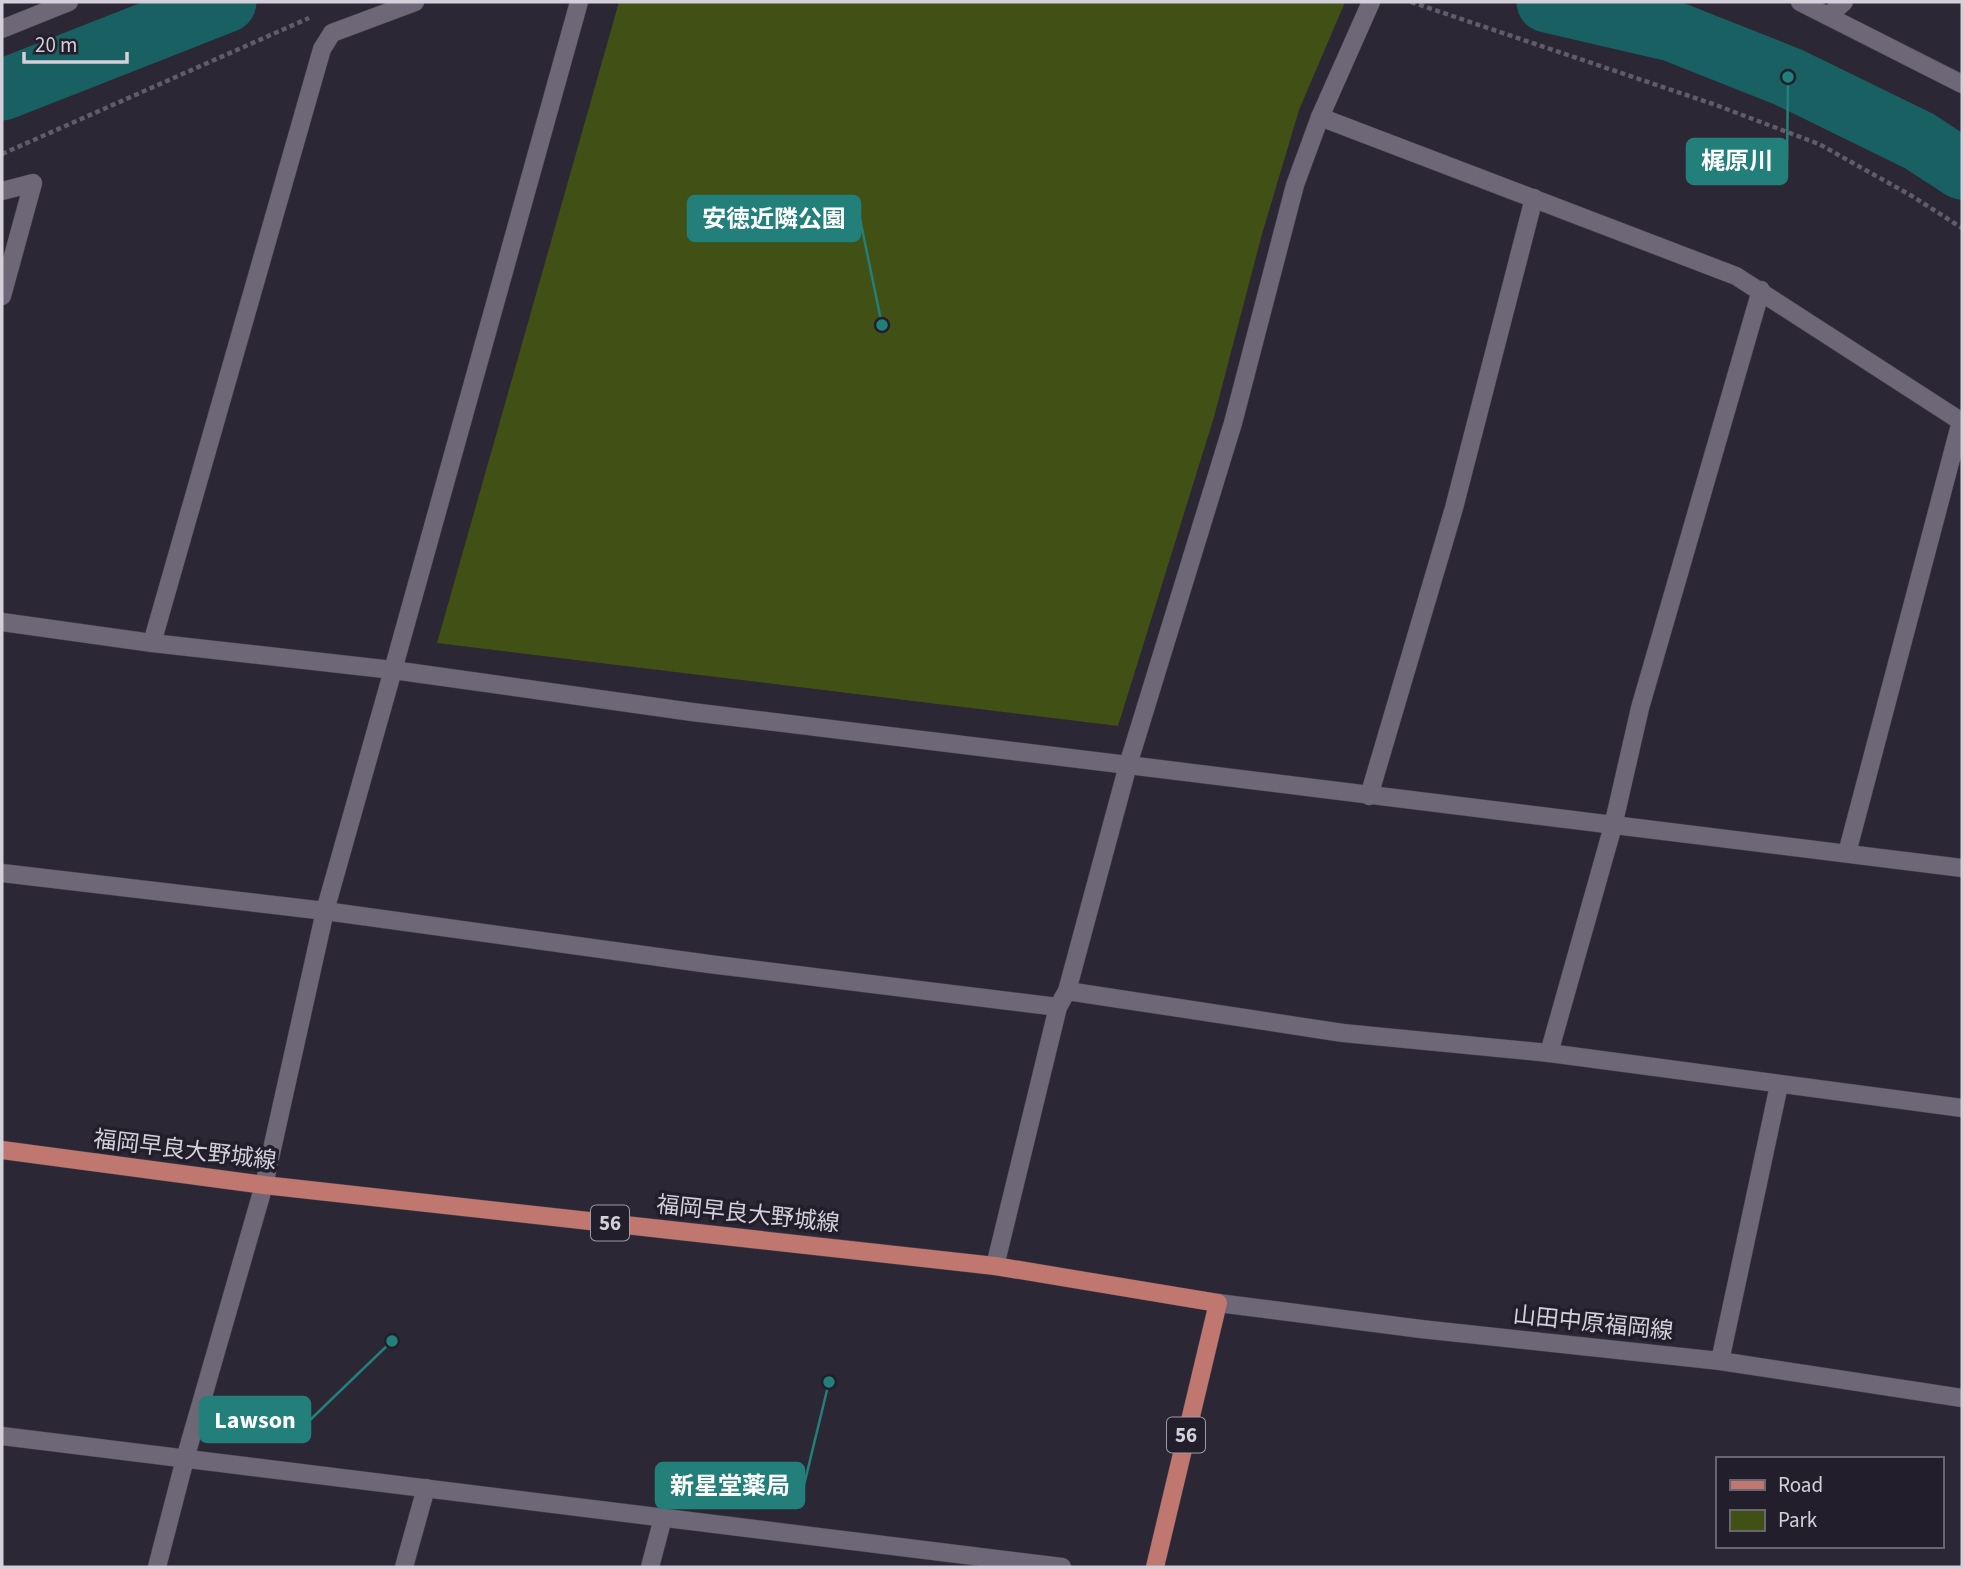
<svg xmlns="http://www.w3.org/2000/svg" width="1964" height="1569" viewBox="0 0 1964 1569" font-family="'Source Sans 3','Noto Sans JP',sans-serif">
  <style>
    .green { fill: #415014 }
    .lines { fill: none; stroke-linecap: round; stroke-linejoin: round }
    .river { stroke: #186062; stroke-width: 61 }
    .street-casing { stroke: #46424d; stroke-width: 19 }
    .secondary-casing { stroke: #46424d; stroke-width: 19 }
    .primary-casing { stroke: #46424d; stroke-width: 19 }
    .path { stroke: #615c69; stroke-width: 4.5; stroke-dasharray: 5 3.5; stroke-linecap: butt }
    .street { stroke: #6d6777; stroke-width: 18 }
    .secondary { stroke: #6d6777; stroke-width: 18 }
    .primary { stroke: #bf776f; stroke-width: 18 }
    .labels { text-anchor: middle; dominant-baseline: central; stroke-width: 7; stroke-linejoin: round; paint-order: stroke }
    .shield { fill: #231e2b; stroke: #9e9ba5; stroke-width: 2 }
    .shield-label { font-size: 21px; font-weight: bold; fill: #d3d0d9 }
    .street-label { font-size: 23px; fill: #d3d0d9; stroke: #231e2b }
    .leader { fill: none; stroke: #237f79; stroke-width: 2.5 }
    .callout-dot { fill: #237f79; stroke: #231e2b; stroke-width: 2.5 }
    .callout { fill: #237f79; stroke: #237f79; stroke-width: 2.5 }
    .callout-label { font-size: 24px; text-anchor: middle; font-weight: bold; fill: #fff }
  </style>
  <rect width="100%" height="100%" fill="#2c2735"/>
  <polygon class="green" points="619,2 1345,2 1299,110 1262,234 1214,417 1118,726 437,643"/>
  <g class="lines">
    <g class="river">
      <polyline points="1547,2 1672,31 1788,77 1919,141 1962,169"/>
      <polyline points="2,90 226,2"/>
    </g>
    <g class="street-casing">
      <g id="street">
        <polyline points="579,2 393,670 692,712 1128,765 1067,991 1058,1007 995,1266"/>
        <polyline points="1371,2 1320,117 1295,185 1233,423 1128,765 1962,868"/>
        <polyline points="1800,2 1962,84"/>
        <polyline points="1828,16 1844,2"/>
        <polyline points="2,29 69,2"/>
        <polyline points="1320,117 1736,276 1962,422"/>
        <polyline points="2,191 33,183 2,296"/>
        <polyline points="2,622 152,643 393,670 325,911 264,1185"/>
        <polyline points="152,643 322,49 332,33 415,2"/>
        <polyline points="1369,796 1454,508 1534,198"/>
        <polyline points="1847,853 1961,421"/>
        <polyline points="2,873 325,911 709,964 1058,1007"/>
        <polyline points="1067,991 1343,1033 1549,1053 1962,1108"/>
        <polyline points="1549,1053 1613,826 1640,708 1761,290"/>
        <polyline points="1720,1361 1779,1085"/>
        <polyline points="2,1436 1062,1567"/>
        <polyline points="404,1567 426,1488"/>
        <polyline points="650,1567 663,1518"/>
      </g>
    </g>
    <g class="secondary-casing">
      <g id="secondary">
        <polyline points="1218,1303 1421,1329 1720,1361 1962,1398"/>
        <polyline points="157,1567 185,1459 264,1185"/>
      </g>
    </g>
    <g class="primary-casing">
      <polyline id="primary" points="2,1150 264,1185 995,1266 1218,1303 1155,1567"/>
    </g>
    <g class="path">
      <polyline points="1411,2 1713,104 1819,144 1912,196 1962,228"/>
      <polyline points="2,154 309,18"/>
    </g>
    <use href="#street" class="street"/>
    <use href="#secondary" class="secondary"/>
    <use href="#primary" class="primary"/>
  </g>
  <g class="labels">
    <g class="shield">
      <rect x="591" y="1205.5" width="38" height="35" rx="5"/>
      <rect x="1167" y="1417.5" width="38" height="35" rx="5"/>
    </g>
    <g class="shield-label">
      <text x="610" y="1223">56</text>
      <text x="1186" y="1435">56</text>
    </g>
    <g class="street-label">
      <text transform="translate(185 1150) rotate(7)">福岡早良大野城線</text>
      <text transform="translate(748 1214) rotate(6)">福岡早良大野城線</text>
      <text transform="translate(1593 1323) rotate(6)">山田中原福岡線</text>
    </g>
  </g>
  <path class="leader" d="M1788 77L1787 161M882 325L860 219M392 1341L310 1420M829 1382L804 1485"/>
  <g class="callout-dot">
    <circle cx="1788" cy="77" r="7"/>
    <circle cx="882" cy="325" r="7"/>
    <circle cx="392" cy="1341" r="7"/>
    <circle cx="829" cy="1382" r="7"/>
  </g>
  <g class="callout">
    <rect x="1687" y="139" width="100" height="45" rx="7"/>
    <rect x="688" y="196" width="172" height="45" rx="7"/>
    <rect x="200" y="1397" width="110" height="45" rx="7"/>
    <rect x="656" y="1463" width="148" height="45" rx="7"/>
  </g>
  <g class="callout-label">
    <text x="1737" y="169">梶原川</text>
    <text x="774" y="227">安徳近隣公園</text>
    <text x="255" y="1428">Lawson</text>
    <text x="730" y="1494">新星堂薬局</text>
  </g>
  <rect width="1964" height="1569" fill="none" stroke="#d3d0d9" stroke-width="7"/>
  <rect x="1716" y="1457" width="228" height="91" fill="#231e2b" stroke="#696571" stroke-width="2"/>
  <rect x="1730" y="1480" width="35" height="10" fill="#bf776f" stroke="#696571" stroke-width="2"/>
  <text x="1778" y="1492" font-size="21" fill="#d3d0d9">Road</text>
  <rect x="1730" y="1510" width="35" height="21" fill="#415014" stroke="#696571" stroke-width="2"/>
  <text x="1778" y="1527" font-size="21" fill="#d3d0d9">Park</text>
  <path d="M24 52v10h103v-10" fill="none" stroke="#d3d0d9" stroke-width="3.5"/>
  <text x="35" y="52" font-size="21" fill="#d3d0d9" stroke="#231e2b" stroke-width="5" paint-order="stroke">20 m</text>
</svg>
